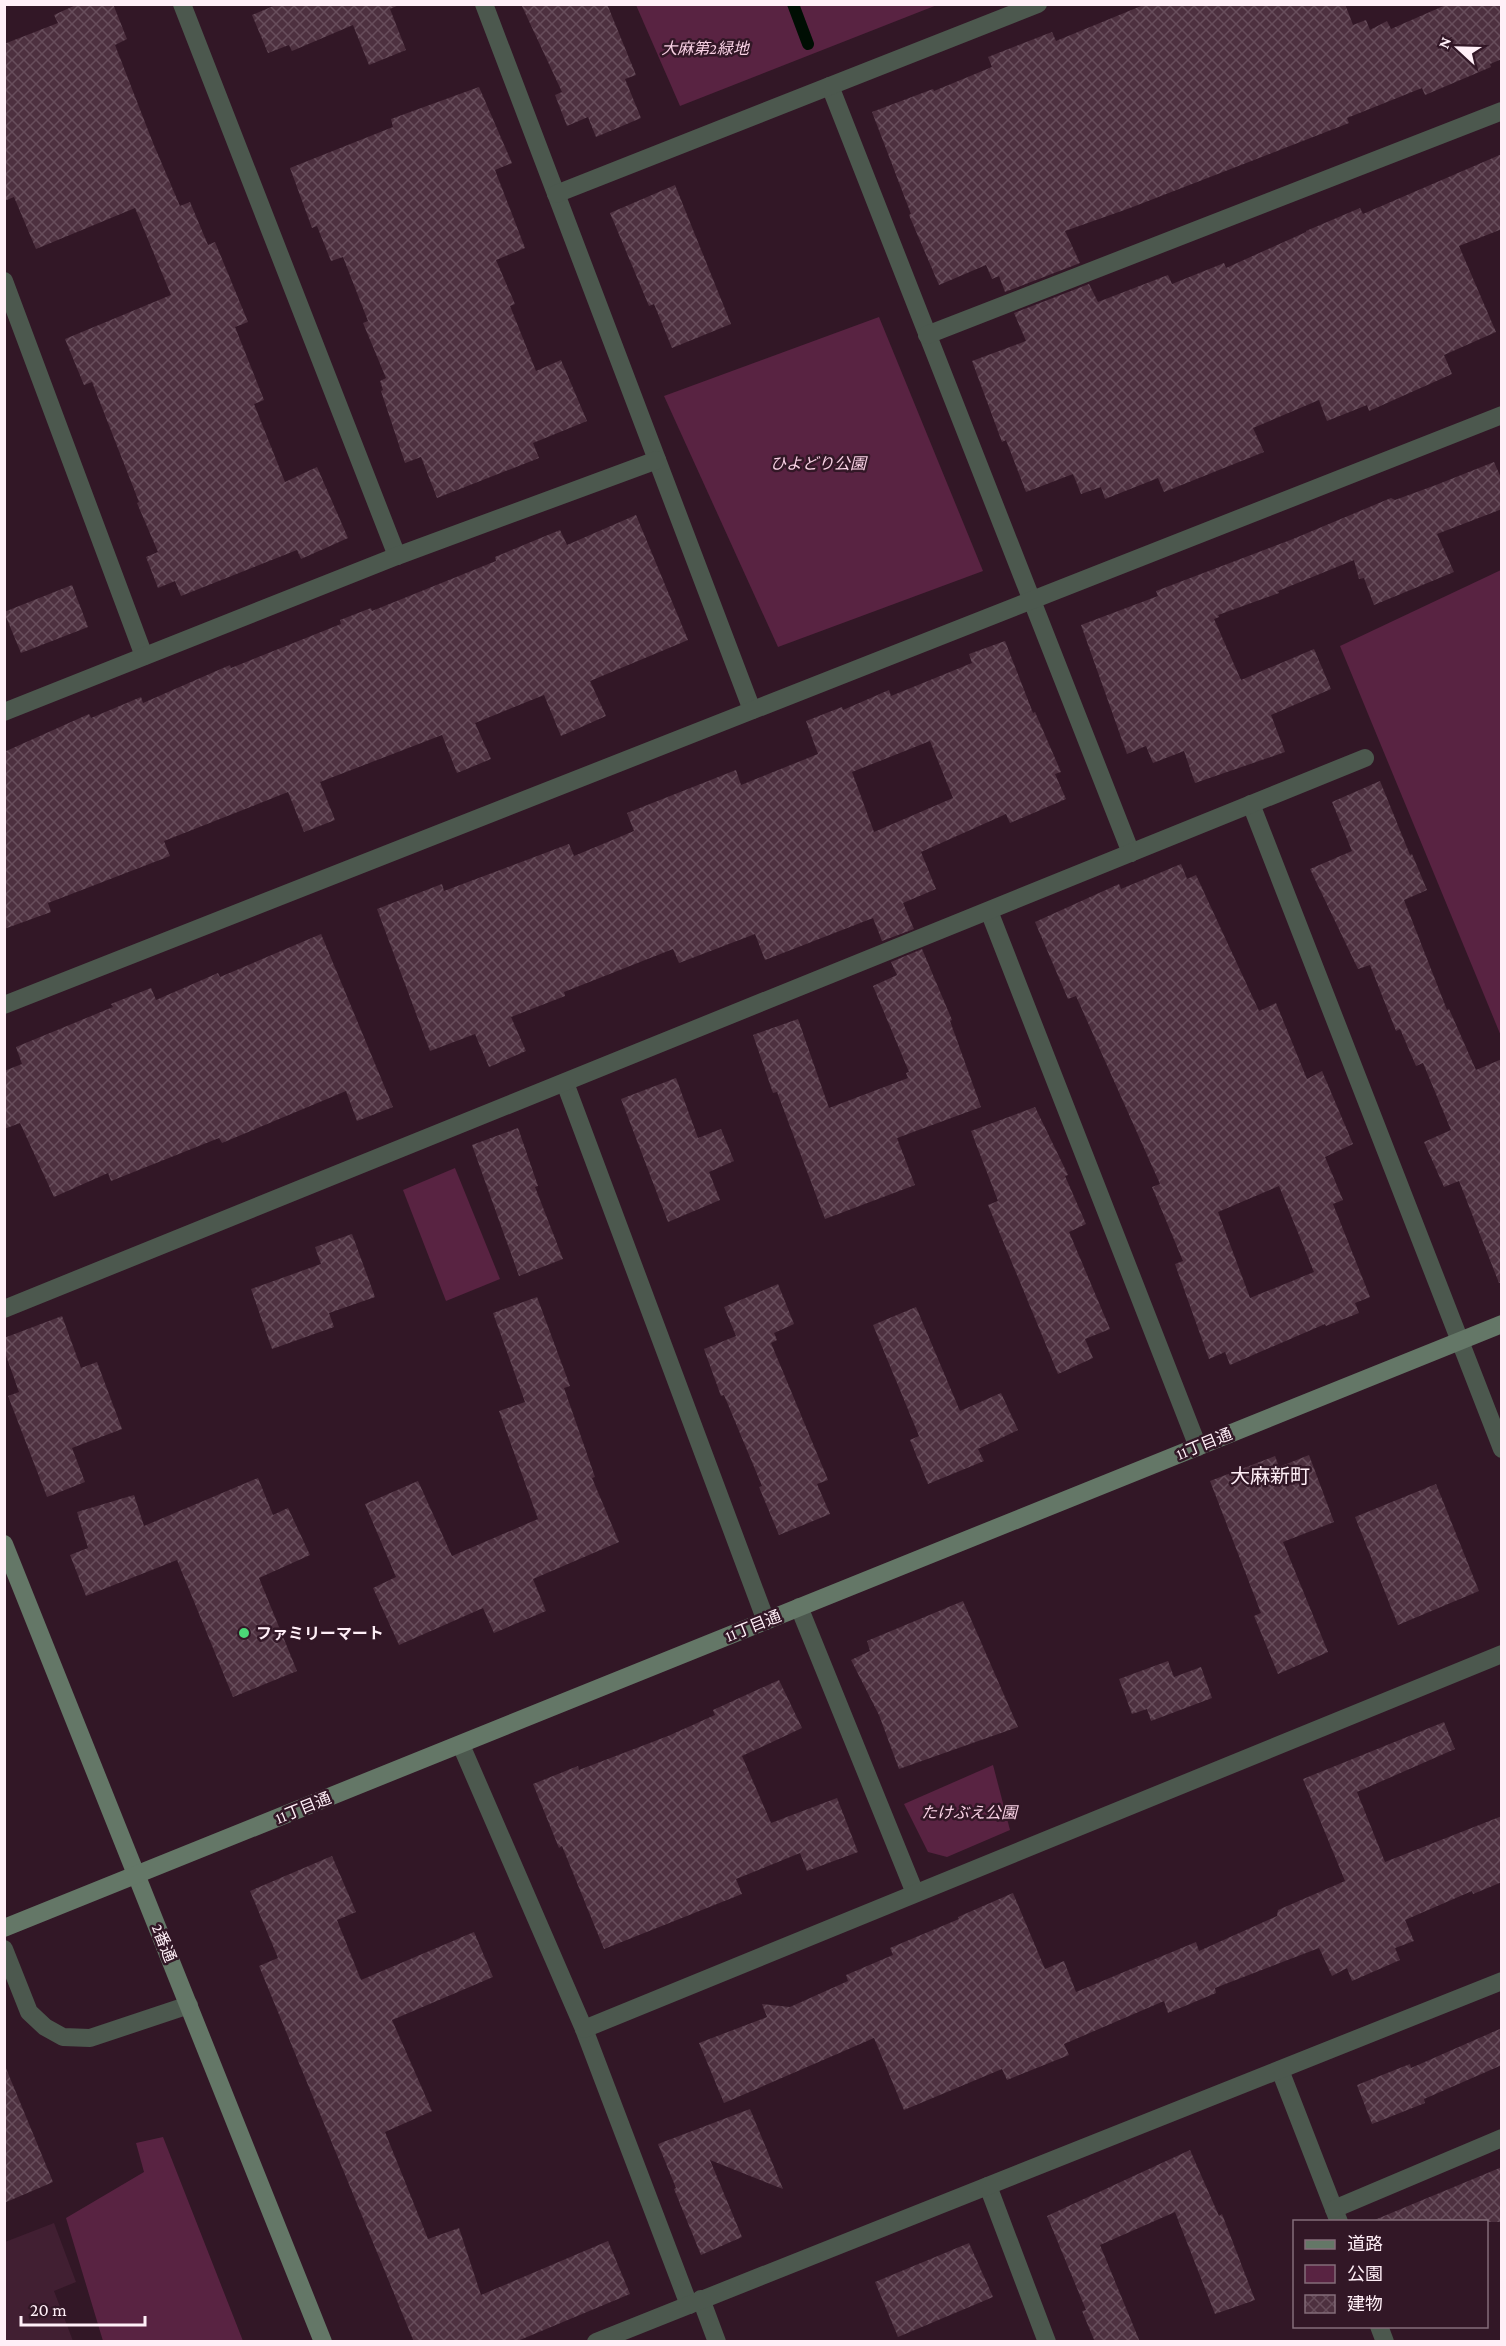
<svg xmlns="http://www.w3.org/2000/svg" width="1506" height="2346" viewBox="0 0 1506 2346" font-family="'Crimson Pro','Noto Sans JP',serif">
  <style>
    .built { fill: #411f32 }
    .green { fill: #592342 }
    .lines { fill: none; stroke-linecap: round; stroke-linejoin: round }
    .stream { stroke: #000e03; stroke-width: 12 }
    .building { fill: url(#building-cross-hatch); fill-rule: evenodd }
    .lane { stroke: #4c584e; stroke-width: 18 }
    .street { stroke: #4c584e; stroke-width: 18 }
    .secondary { stroke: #647767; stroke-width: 18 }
    .poi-dot { fill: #4bd677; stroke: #321726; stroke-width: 2 }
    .labels { text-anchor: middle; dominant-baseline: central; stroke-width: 5; stroke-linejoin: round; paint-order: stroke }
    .park-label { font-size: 16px; font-style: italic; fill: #f8d1e4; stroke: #321726 }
    .street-label { font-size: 16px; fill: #ffeff7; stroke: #321726 }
    .poi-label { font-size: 16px; font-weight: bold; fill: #ffeff7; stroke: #321726; text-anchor: start }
    .quarter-label { font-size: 20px; fill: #ffeff7; stroke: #321726 }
  </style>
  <defs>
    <pattern id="building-cross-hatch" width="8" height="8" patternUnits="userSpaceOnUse" patternTransform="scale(1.5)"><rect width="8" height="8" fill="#4d303f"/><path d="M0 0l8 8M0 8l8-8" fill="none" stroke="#684e5c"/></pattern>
  </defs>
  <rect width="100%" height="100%" fill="#321726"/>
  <polygon class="built" points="54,2223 76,2282 54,2291 73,2341 5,2341 5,2242"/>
  <g class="green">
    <polygon points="636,5 937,5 680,106"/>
    <polygon points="879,317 983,571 778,647 664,396"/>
    <polygon points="1501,570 1501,1036 1340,646"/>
    <polygon points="455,1168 500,1279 446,1301 403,1190"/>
    <polygon points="993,1765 1010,1830 947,1857 928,1852 904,1804"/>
    <polygon points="163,2137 243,2341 103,2341 66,2218 144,2172 136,2143"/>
  </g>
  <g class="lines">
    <polyline class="stream" points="793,4 808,44"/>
  </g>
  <g class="building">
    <polygon points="78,4 113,4 127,39 115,45 153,143 180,206 190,202 208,245 215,242 248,322 235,327 264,400 254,404 285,482 317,467 348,538 301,559 297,550 181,596 175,581 158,588 146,557 158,552 137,503 139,502 92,382 84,385 65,339 171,295 135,208 36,249 14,197 4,201 4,44 58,23 54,15"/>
    <polygon points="278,4 401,4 390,9 406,50 369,65 353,25 292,51 289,45 268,53 252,15"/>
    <polygon points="521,4 607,4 636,75 625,79 641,118 596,137 588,117 567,126 555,95 562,92"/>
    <polygon points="1146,4 1345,4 1353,25 1366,20 1370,30 1387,21 1391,29 1448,4 1502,4 1502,59 1490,64 1491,67 1425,95 1422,88 1347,118 1349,123 1130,208 1065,231 1080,263 1005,292 999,276 992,279 986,265 939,285 909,215 911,214 872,112 933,89 934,91 992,67 988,57 1052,32 1056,41"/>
    <polygon points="479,87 512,163 495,170 525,248 496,260 515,304 510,306 536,371 561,360 587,421 533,443 539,458 437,498 421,457 405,463 381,391 383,390 380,381 386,378 363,323 368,321 343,257 331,261 317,226 312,228 290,168 393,127 391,119"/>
    <polygon points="1502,154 1502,229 1459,246 1496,332 1444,355 1452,374 1369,411 1367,405 1327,421 1319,400 1253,428 1264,452 1164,492 1158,478 1105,499 1101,487 1081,494 1073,474 1026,492 1006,440 1002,442 972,361 1026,341 1014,313 1089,284 1098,302 1168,275 1172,284 1224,263 1226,268 1306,232 1306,231 1360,208 1363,214"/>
    <polygon points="675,185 731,324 672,348 654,304 649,306 610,213"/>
    <polygon points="1494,462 1502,480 1502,509 1437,534 1454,572 1374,605 1364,578 1359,579 1354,560 1278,591 1279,593 1218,615 1219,617 1214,619 1241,680 1314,649 1331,689 1271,715 1285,752 1195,783 1184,751 1153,763 1146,746 1127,754 1081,625 1158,596 1156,591 1293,539 1391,498 1395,500 1436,485"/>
    <polygon points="636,515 688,640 590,681 606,716 561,736 544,695 475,723 491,759 457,773 442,735 320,782 335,820 304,832 288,792 164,841 170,856 48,903 51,912 4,929 4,752 89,714 91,718 141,697 143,703 230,665 231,668 341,624 340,620 371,608 372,611 496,561 495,557 560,530 567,545"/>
    <polygon points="72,585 88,627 21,653 4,612"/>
    <path d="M1005 641 1033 713 1035 712 1061 772 1055 774 1066 799 1010 823 1006 814 921 852 936 889 903 903 914 929 882 941 873 918 765 960 755 934 679 963 673 949 564 992 565 996 511 1017 526 1051 489 1067 475 1034 430 1051 377 909 442 884 444 891 569 844 574 856 634 831 627 813 736 770 741 785 818 754 806 721 842 707 843 710 889 690 891 696 972 663 969 654ZM930 741 953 798 874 832 852 772Z"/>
    <polygon points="1380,781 1410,855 1412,854 1427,890 1404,900 1447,1010 1449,1009 1476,1070 1502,1059 1502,1283 1499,1283 1459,1181 1444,1187 1424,1142 1451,1130 1423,1063 1416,1066 1400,1029 1396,1031 1370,965 1358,969 1310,869 1352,851 1332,802"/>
    <path d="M1181 864 1187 879 1196 875 1259 1011 1276 1003 1307 1079 1322 1071 1353 1144 1325 1157 1343 1200 1333 1204 1370 1297 1355 1303 1359 1313 1326 1326 1325 1324 1230 1365 1225 1352 1209 1359 1175 1264 1183 1261 1152 1187 1160 1184 1076 996 1068 999 1035 922 1119 884 1121 889ZM1279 1186 1314 1272 1250 1298 1218 1212Z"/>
    <polygon points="321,934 393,1107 357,1121 346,1091 222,1143 219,1138 111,1181 108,1173 54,1197 20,1123 4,1129 4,1071 22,1064 16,1047 113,1007 111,1004 151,988 156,1000 218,973 220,977"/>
    <polygon points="922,949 952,1020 950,1021 981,1107 897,1138 915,1185 825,1219 777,1092 773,1093 753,1035 798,1019 829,1108 908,1078 906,1073 909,1072 873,986 897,975 891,962"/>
    <polygon points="676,1078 698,1138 721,1129 734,1161 709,1172 720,1200 668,1222 621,1099"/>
    <polygon points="1035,1107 1068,1175 1065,1176 1086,1224 1069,1232 1110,1329 1085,1339 1093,1358 1058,1374 988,1205 998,1201 971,1131"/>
    <polygon points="518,1128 538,1186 535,1187 563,1259 519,1276 472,1145"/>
    <polygon points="352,1234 375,1297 329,1313 334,1327 272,1349 251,1289 321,1264 315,1247"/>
    <polygon points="778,1284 794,1324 774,1333 777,1340 771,1343 828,1480 817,1484 830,1514 779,1535 759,1487 762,1486 724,1395 721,1396 704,1349 736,1336 724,1307"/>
    <polygon points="537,1297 570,1386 564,1388 595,1477 592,1478 619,1542 533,1579 546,1611 494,1633 483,1608 399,1645 373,1588 396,1577 365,1504 418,1481 452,1556 538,1519 499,1411 525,1402 493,1313"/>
    <polygon points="916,1307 960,1411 1001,1393 1018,1430 978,1449 984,1461 928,1484 910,1440 919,1436 873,1325"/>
    <polygon points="62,1316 81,1368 97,1362 122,1429 72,1448 85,1482 47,1497 8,1396 19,1392 4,1350 4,1338"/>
    <polygon points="1309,1455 1334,1522 1283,1542 1328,1652 1278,1674 1254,1616 1261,1613 1210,1481 1275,1456 1279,1467"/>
    <polygon points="258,1478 273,1515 288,1508 310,1555 259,1578 297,1671 233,1697 177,1560 86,1596 70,1555 88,1548 77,1512 134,1495 144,1526"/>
    <polygon points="1436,1484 1479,1591 1398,1625 1355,1517"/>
    <polygon points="963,1601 1018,1727 899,1769 879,1715 851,1660 870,1651 867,1641"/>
    <polygon points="1168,1661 1174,1677 1201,1667 1212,1698 1151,1721 1147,1709 1132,1714 1119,1679"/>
    <polygon points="779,1680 802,1728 742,1756 771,1823 837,1798 858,1852 807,1871 800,1853 736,1879 742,1894 604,1949 562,1846 559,1848 533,1784 578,1766 579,1770 668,1736 715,1715 713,1710"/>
    <polygon points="1444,1722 1455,1749 1357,1792 1385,1862 1502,1816 1502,1882 1473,1894 1472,1891 1405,1920 1414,1941 1395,1948 1400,1960 1352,1981 1347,1968 1332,1976 1319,1948 1215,1988 1216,1993 1168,2013 1164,2001 1064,2044 1069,2055 1007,2080 1002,2069 904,2110 874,2038 724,2103 699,2043 767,2017 762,2004 790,2007 848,1981 846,1975 893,1955 890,1948 959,1919 958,1917 1013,1893 1045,1969 1064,1961 1076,1992 1196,1942 1199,1951 1277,1916 1278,1910 1345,1881 1303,1779"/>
    <polygon points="332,1856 356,1912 337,1920 361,1980 474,1932 493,1977 392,2020 432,2111 385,2132 428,2239 459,2228 481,2295 608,2241 630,2294 515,2342 414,2342 259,1966 278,1958 250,1891"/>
    <polygon points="1502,2028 1502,2065 1424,2099 1425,2103 1372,2124 1357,2085 1410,2064 1411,2068"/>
    <polygon points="5,2066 53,2182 4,2203 4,2067"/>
    <polygon points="750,2109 783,2189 710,2160 742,2237 701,2255 674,2189 676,2188 658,2144"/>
    <polygon points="1190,2150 1219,2216 1222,2214 1255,2300 1215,2314 1175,2212 1100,2245 1140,2342 1095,2342 1082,2311 1086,2310 1047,2216"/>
    <polygon points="1502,2167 1502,2222 1372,2222 1372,2221"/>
    <polygon points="969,2243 993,2297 898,2337 875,2282"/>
  </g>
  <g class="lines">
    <polyline class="lane" points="584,2029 689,2305"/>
    <g class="street">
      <polyline points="182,4 397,556"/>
      <polyline points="484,4 752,710"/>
      <polyline points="830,86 1131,853"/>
      <polyline points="556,194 1038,4"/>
      <polyline points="4,281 144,656"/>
      <polyline points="927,335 1502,111"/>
      <polyline points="4,712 397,556 657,460"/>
      <polyline points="1251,804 1502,1449"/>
      <polyline points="989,911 1198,1447"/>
      <polyline points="4,1005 1502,415"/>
      <polyline points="565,1083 766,1621"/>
      <polyline points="4,1309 1365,758"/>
      <polyline points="799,1607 915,1893"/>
      <polyline points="461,1745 584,2029 1502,1654"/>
      <polyline points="4,1949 29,2012 45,2027 63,2037 90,2038 189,2005"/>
      <polyline points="1280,2070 1339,2222"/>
      <polyline points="988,2186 1047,2342"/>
      <polyline points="1334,2209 1502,2138"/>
      <polyline points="701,2299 717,2342"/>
      <polyline points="1379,2326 1385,2342"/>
      <polyline points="596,2342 1502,1981"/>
    </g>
    <g class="secondary">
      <polyline points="4,1544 323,2342"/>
      <polyline points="4,1928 1502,1324"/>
    </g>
  </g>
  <circle class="poi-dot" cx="244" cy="1633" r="6"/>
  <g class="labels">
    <g class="park-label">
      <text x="705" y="48">大麻第2緑地</text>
      <text x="818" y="463">ひよどり公園</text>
      <text x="969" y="1812">たけぶえ公園</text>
    </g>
    <g class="street-label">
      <text transform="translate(1204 1444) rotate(-22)">11丁目通</text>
      <text transform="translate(753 1626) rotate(-22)">11丁目通</text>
      <text transform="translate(303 1808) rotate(-22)">11丁目通</text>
      <text transform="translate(164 1943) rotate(68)">2番通</text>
    </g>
    <g class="poi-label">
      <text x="256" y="1633">ファミリーマート</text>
    </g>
    <g class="quarter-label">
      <text x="1270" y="1476">大麻新町</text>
    </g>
  </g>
  <rect width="1506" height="2346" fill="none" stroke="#ffeff7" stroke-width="12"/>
  <rect x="1293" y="2220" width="195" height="108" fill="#321726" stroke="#846d7a" stroke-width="1.5"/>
  <rect x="1305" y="2240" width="30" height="9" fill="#647767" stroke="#846d7a" stroke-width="1.5"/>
  <text x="1347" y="2250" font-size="18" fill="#ffeff7">道路</text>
  <rect x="1305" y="2265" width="30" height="18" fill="#592342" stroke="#846d7a" stroke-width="1.5"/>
  <text x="1347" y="2280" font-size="18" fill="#ffeff7">公園</text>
  <rect x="1305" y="2295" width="30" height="18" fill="url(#building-cross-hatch)" stroke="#846d7a" stroke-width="1.5"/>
  <text x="1347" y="2310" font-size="18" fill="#ffeff7">建物</text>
  <g transform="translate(1458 48) rotate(292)" stroke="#321726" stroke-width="4.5" paint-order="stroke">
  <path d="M0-4.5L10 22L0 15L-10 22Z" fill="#ffeff7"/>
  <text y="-9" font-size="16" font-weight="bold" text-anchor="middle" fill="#ffeff7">N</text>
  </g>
  <path d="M21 2316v9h124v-9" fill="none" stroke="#ffeff7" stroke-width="3"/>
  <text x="30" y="2316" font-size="18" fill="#ffeff7" stroke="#321726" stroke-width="4.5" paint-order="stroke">20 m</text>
</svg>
